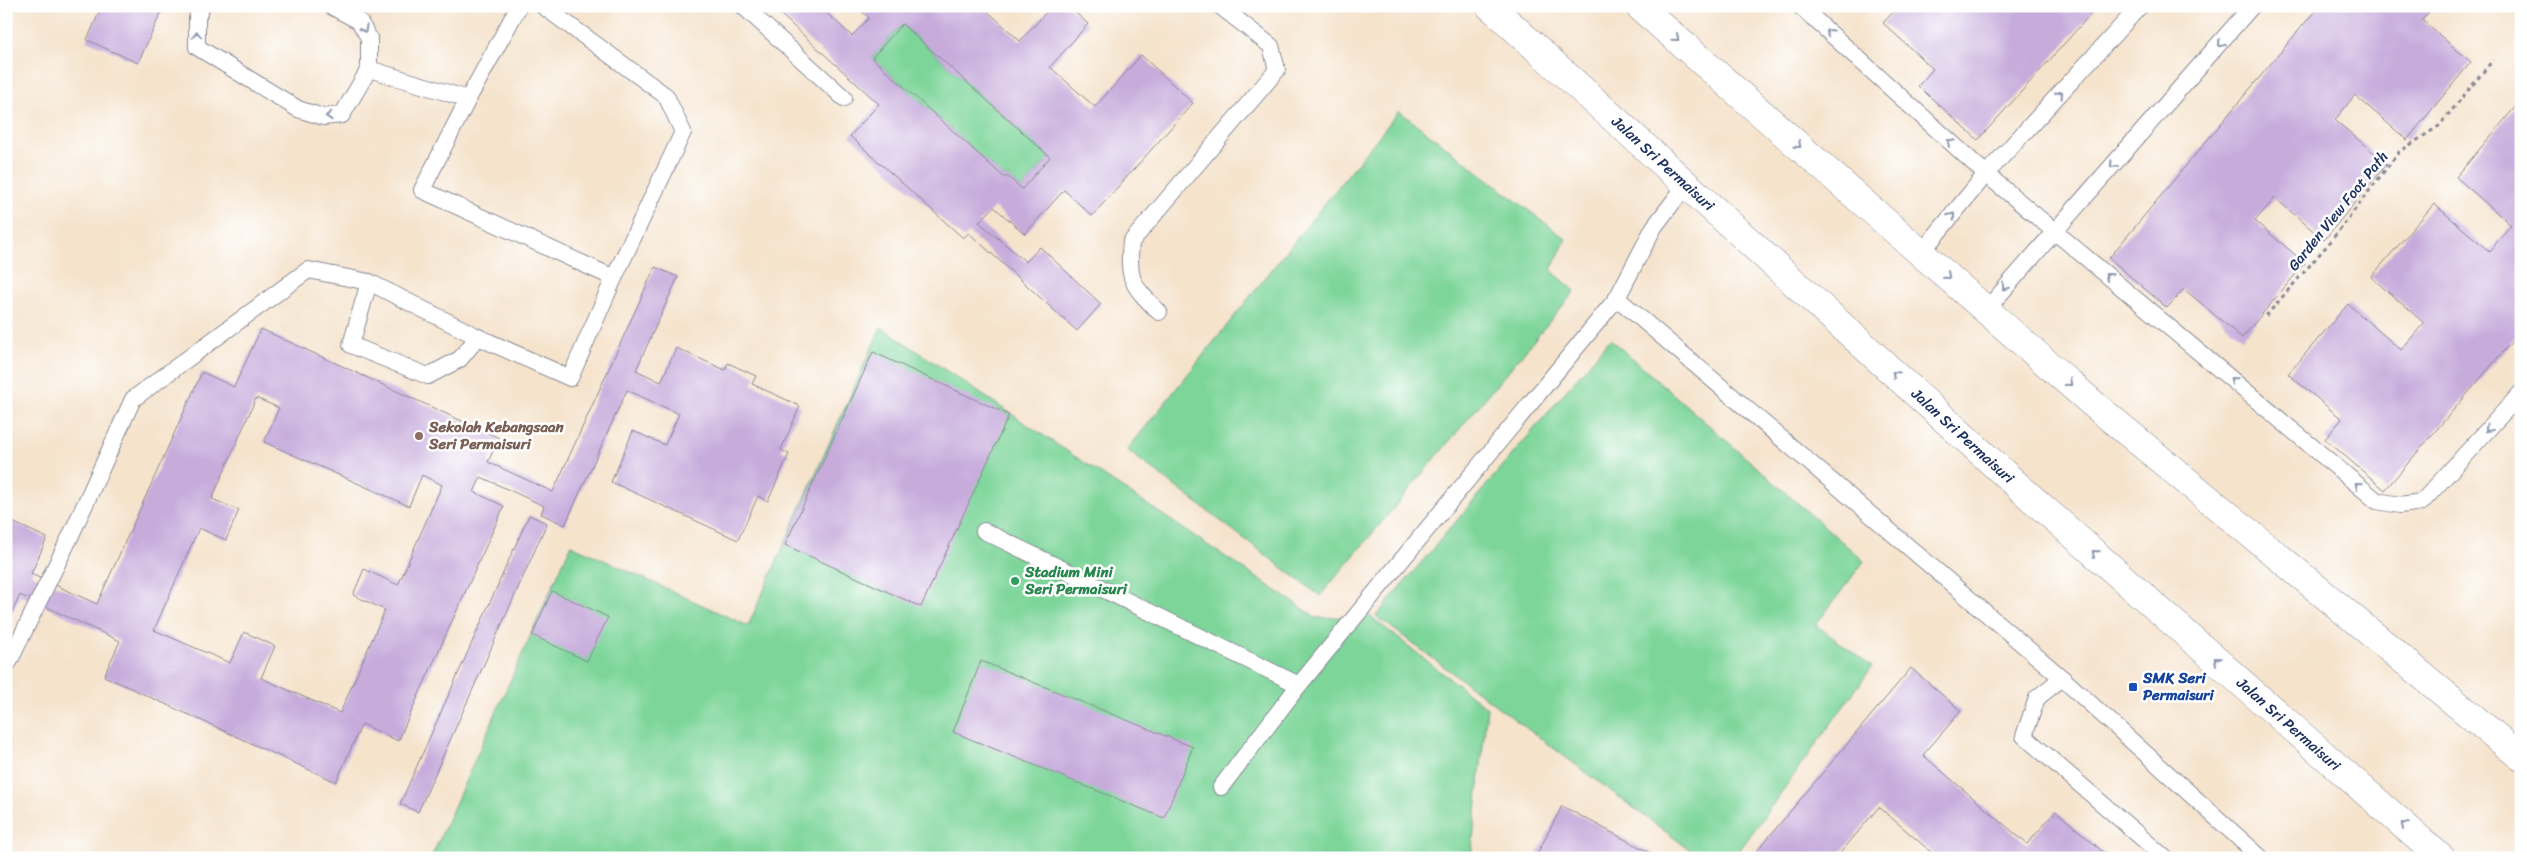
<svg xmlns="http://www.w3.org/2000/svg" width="2527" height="864" viewBox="0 0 2527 864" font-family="Sriracha,sans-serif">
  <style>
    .green { fill: #7dd59a; stroke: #4c827c }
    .building { fill: #c6abdb; fill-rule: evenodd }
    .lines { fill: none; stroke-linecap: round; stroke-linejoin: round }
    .service-casing { stroke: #888995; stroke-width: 18 }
    .tertiary-casing { stroke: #888995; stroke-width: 29 }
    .path { stroke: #888995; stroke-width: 3; stroke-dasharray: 4 4; stroke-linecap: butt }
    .service { stroke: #fff; stroke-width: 16 }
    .tertiary { stroke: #fff; stroke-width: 28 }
    .oneway { stroke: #8d97ae }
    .education-dot { fill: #8d6e63; stroke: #fff; stroke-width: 2 }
    .leisure-dot { fill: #2e9e5b; stroke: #fff; stroke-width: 2 }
    .transit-dot { fill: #1a4fb4; stroke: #fff; stroke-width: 2 }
    .labels { text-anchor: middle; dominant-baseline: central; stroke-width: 5; stroke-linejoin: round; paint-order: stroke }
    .street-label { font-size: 15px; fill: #1b2f5e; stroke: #fff }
    .education-label { font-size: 15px; font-weight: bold; fill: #785e54; stroke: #fff; text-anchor: start }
    .leisure-label { font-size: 15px; font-weight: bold; fill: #27864d; stroke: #fff; text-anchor: start }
    .transit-label { font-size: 15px; font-weight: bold; fill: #164399; stroke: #fff; text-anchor: start }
  </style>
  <rect width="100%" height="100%" fill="#fff"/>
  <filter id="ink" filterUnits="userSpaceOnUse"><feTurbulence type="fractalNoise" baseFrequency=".02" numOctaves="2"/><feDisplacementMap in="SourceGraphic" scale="10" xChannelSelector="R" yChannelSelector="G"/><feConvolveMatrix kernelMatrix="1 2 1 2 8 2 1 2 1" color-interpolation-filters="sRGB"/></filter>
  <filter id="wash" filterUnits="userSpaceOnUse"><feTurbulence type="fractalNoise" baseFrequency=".0096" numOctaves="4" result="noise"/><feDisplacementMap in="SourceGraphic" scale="20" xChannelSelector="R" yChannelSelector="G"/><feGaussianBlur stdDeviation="1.12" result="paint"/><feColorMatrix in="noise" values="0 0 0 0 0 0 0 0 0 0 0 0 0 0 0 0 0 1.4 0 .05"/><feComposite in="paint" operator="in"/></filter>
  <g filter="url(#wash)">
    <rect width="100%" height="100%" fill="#f5e3cc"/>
    <g class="green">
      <polygon points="902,24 1050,157 1022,189 1007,176 1005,178 872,58"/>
      <polygon points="1399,111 1566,239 1551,270 1575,291 1320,596 1127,450"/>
      <polygon points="881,327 1317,618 1370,616 1487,708 1471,858 431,858 571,545 748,626"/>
      <polygon points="1610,339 1864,561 1816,625 1872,667 1734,858 1701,858 1376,616"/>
    </g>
    <g id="blocks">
      <g class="building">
        <polygon points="102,6 164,6 138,63 87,40"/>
        <path d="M787 6H819L852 36 869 18 856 6H982L1020 41 1052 6H1068L1088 24 1050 67 1095 107 1141 55 1193 103 1092 216 1064 190 1025 234 994 207 979 222 1026 262 1040 247 1101 304 1077 331 969 233 963 238 850 136 879 104 780 14ZM902 24 1050 157 1022 189 1007 176 1005 178 872 58Z"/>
        <polygon points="1899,6 2098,6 1978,140 1918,86 1933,69 1883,23"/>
        <polygon points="2319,6 2434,6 2422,20 2471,62 2407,140 2355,95 2335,120 2387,164 2324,240 2275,198 2255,221 2305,263 2242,338 2184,289 2167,308 2109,258"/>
        <polygon points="2517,105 2521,108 2521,331 2385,490 2325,439 2342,419 2288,374 2348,304 2401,350 2424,323 2371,277 2434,204 2489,251 2511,225 2456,177"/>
        <path d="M655 267 678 277 636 370 661 382 676 348 725 370 728 363 756 376 752 384 800 406 781 450 789 454 768 501 758 496 738 540 611 482 633 431 665 445 679 414 627 390 565 525 541 514 544 506 481 477 474 492 504 506 398 741 362 724 336 782 104 676 120 641 20 595 6 626V519L47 538 31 574 97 604 202 372 234 387 261 329 499 438 488 462 553 492ZM256 398 279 408 264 442 409 506 422 475 442 485 398 585 364 569 353 595 385 610 340 713 261 678 275 646 244 632 230 663 154 630 199 528 226 540 239 510 212 499Z"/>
        <polygon points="873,352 1009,415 921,607 785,545"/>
        <polygon points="529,515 547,523 418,812 400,804"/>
        <polygon points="552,591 608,617 587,661 532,635"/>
        <polygon points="981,661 1193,747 1164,818 953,732"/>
        <polygon points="1911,668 1961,711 1923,755 2027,844 2056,811 2110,858 1938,858 1879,807 1836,858 1751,858"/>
        <polygon points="1562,806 1660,858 1535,858"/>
      </g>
    </g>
  </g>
  <g filter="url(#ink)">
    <use href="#blocks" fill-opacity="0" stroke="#888995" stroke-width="1"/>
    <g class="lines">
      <g class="service-casing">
        <g id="service">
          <polyline points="202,6 197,18 197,47 298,109 323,117 342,115 369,69 369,38 359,21 331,6"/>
          <polyline points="519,6 468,99 422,190 614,278 683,132 666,96 543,6"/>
          <polyline points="743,6 844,98"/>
          <polyline points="1800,6 1986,174 2377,501 2400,505 2422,502 2521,393"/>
          <polyline points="369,69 468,99"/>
          <polyline points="1921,253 1986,174 2140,6"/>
          <polyline points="369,282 351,345 428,376 460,359 478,337"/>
          <polyline points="1617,298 2062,678 2261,858"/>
          <polyline points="1986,310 2252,6"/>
          <path d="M1159 312C1133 286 1127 281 1131 242L1277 70 1271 46 1220 6"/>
          <polyline points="984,531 1299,685"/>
          <polyline points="6,661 9,662 71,535 133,399 308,270 369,282 478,337 570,378 614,278"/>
          <polyline points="2062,678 2037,698 2024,736 2165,858"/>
          <polyline points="1221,787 1299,685 1617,298 1654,227 1686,185"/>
        </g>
      </g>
      <g class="tertiary-casing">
        <g id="tertiary">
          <path id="s1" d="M1490 6 2019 487 2441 858"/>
          <polyline points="1639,6 2092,403 2521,757"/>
        </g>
      </g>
      <polyline class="path" points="2266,316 2330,242 2399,152 2439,126 2493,60"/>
      <use href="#service" class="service"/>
      <use href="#tertiary" class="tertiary"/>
    </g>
    <defs><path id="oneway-chevron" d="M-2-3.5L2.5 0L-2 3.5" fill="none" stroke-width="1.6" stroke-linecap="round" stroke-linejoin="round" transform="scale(1.25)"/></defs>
    <g class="oneway">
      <use href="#oneway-chevron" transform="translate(364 29) rotate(61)"/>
      <use href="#oneway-chevron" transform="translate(1829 32) rotate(-138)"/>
      <use href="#oneway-chevron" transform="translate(197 35) rotate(-91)"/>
      <use href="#oneway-chevron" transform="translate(1676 38) rotate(41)"/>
      <use href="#oneway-chevron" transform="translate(2221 44) rotate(131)"/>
      <use href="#oneway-chevron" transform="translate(2060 94) rotate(-48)"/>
      <use href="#oneway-chevron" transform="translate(329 116) rotate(178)"/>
      <use href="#oneway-chevron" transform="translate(1950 142) rotate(-138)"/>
      <use href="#oneway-chevron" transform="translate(1798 145) rotate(41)"/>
      <use href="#oneway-chevron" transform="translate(2113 165) rotate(132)"/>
      <use href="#oneway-chevron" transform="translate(1952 216) rotate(-51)"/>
      <use href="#oneway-chevron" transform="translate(1947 276) rotate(41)"/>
      <use href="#oneway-chevron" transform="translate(2108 276) rotate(-140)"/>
      <use href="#oneway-chevron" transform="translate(2005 287) rotate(129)"/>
      <use href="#oneway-chevron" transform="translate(1895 374) rotate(-138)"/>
      <use href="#oneway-chevron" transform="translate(2233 380) rotate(-140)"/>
      <use href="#oneway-chevron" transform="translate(2069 383) rotate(41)"/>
      <use href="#oneway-chevron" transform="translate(2488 429) rotate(132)"/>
      <use href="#oneway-chevron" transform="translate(2358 485) rotate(-140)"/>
      <use href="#oneway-chevron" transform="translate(2095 553) rotate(-139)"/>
      <use href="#oneway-chevron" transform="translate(2217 660) rotate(-139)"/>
      <use href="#oneway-chevron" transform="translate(2404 825) rotate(-139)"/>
    </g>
  </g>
  <circle class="education-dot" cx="419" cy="436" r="5"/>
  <circle class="leisure-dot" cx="1015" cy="581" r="5"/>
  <rect class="transit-dot" x="2128" y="682" width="10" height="10" rx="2.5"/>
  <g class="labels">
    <g class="street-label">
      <text stroke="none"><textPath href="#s1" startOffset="234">Jalan Sri Permaisuri</textPath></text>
      <text transform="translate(2338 211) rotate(-51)">Garden View Foot Path</text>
      <text stroke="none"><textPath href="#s1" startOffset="639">Jalan Sri Permaisuri</textPath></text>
      <text stroke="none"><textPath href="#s1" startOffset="1074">Jalan Sri Permaisuri</textPath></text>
    </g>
    <g class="education-label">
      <text x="429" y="427">Sekolah Kebangsaan<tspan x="429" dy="17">Seri Permaisuri</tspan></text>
    </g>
    <g class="leisure-label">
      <text x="1025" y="572">Stadium Mini<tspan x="1025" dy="17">Seri Permaisuri</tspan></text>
    </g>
    <g class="transit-label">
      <text x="2143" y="678">SMK Seri<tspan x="2143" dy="17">Permaisuri</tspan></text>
    </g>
  </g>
  <rect width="2527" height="864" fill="none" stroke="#fff" stroke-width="25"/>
</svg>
